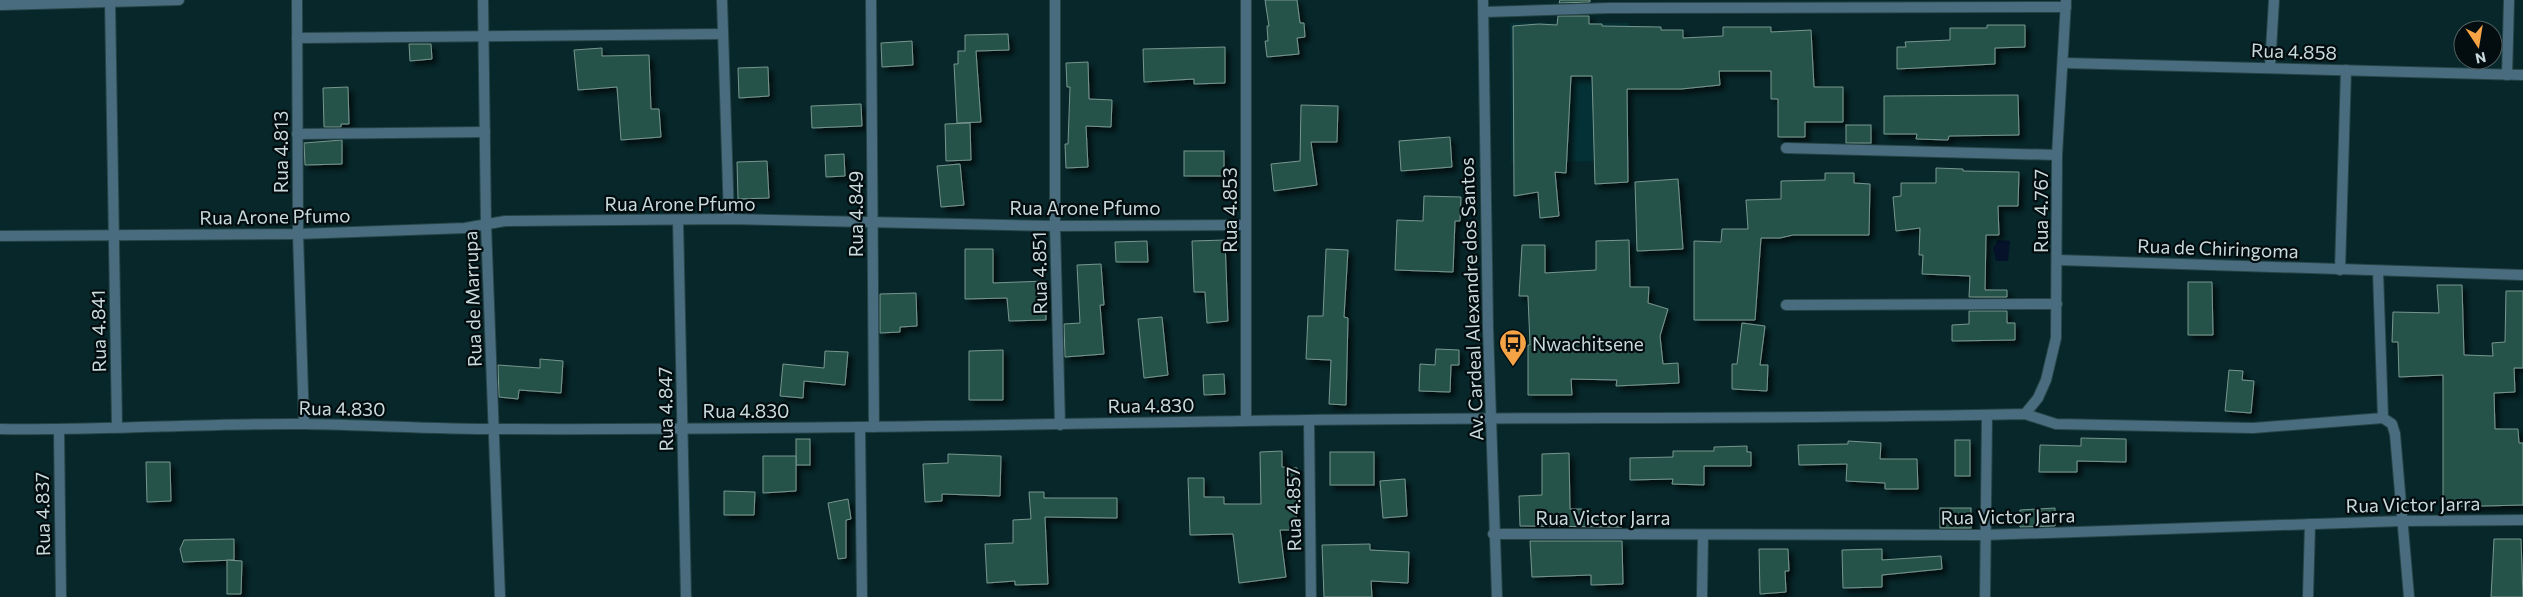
<svg xmlns="http://www.w3.org/2000/svg" width="2523" height="597" viewBox="0 0 2523 597" font-family="Commissioner,sans-serif">
  <style>
    .built { fill: #043135 }
    .water { fill: #05122a }
    .building { fill: #285349; stroke: #77968e; filter: url(#shadow) }
    .lines { fill: none; stroke-linecap: round; stroke-linejoin: round }
    .minor-casing { stroke: #264446; stroke-width: 12 }
    .tertiary-casing { stroke: #264446; stroke-width: 12 }
    .minor { stroke: #496c7f; stroke-width: 10 }
    .tertiary { stroke: #496c7f; stroke-width: 10 }
    .labels { text-anchor: middle; dominant-baseline: central; stroke-width: 4.5; stroke-linejoin: round; paint-order: stroke }
    .street-label { font-size: 19px; fill: #c9dadc; stroke: #030d0f }
    .poi-label { font-size: 19px; fill: #c9dadc; stroke: #030d0f; text-anchor: start }
  </style>
  <defs>
    <filter id="shadow"><feDropShadow dx="4.5" dy="4.5" stdDeviation="2.5" flood-color="#0009"/></filter>
  </defs>
  <rect width="100%" height="100%" fill="#07272a"/>
  <polygon class="built" points="1510,23 1629,23 1629,161 1511,162"/>
  <polygon class="water" points="1998,240 2010,241 2008,261 1996,261 1993,248"/>
  <g class="building">
    <polygon points="1265,0 1297,0 1300,23 1304,23 1305,37 1297,38 1299,54 1267,57 1265,41 1268,41 1267,26 1269,26"/>
    <polygon points="1560,0 1590,0 1590,2 1559,3"/>
    <polygon points="1558,16 1589,16 1589,24 1602,24 1602,26 1661,27 1661,30 1683,30 1683,38 1723,36 1723,27 1771,27 1771,32 1811,30 1814,87 1843,87 1843,122 1805,122 1805,137 1778,137 1778,99 1771,99 1771,71 1719,71 1720,85 1681,89 1627,89 1628,182 1595,184 1592,76 1571,76 1566,173 1555,172 1559,216 1540,218 1538,192 1514,196 1513,26 1539,24 1557,25"/>
    <polygon points="1987,25 2025,25 2025,47 1995,48 1995,64 1897,69 1897,47 1906,47 1905,42 1950,40 1950,28 1987,28"/>
    <polygon points="1008,34 1009,50 976,51 981,122 957,123 954,64 958,64 958,51 965,51 965,35"/>
    <polygon points="912,41 913,65 882,67 881,43"/>
    <polygon points="409,44 431,44 432,59 410,61"/>
    <polygon points="1225,47 1225,83 1194,84 1194,79 1144,82 1143,49"/>
    <polygon points="602,48 602,56 649,55 651,109 659,109 661,137 621,140 617,87 578,90 574,50"/>
    <polygon points="1088,62 1089,99 1112,100 1111,127 1086,126 1088,167 1066,168 1065,144 1068,144 1070,87 1067,87 1066,63"/>
    <polygon points="768,67 769,96 739,98 738,68"/>
    <polygon points="348,87 349,124 341,124 341,127 324,127 323,88"/>
    <polygon points="2018,95 2019,135 1949,136 1948,140 1916,139 1917,134 1884,134 1884,96"/>
    <polygon points="861,104 862,126 812,128 811,106"/>
    <polygon points="1301,105 1338,106 1337,142 1311,142 1317,185 1274,191 1271,164 1300,161"/>
    <polygon points="970,123 971,160 946,161 945,124"/>
    <rect x="1846" y="125" width="25" height="18"/>
    <polygon points="1450,137 1452,167 1401,171 1399,141"/>
    <polygon points="342,140 342,164 305,165 304,143"/>
    <rect x="1184" y="151" width="40" height="25"/>
    <polygon points="844,154 845,176 826,177 825,155"/>
    <polygon points="767,161 769,198 738,199 737,162"/>
    <polygon points="960,164 964,205 941,207 937,166"/>
    <polygon points="1936,168 1963,169 1963,171 2019,172 2018,206 1998,206 1999,235 1986,235 1985,290 2007,290 2007,297 1969,297 1970,276 1922,274 1923,255 1919,255 1920,228 1896,231 1893,197 1901,196 1901,183 1936,183"/>
    <polygon points="1825,173 1854,173 1854,183 1870,184 1869,235 1793,235 1780,238 1761,238 1755,320 1694,320 1694,241 1721,242 1722,229 1748,229 1746,200 1781,199 1781,181 1825,180"/>
    <polygon points="1678,179 1683,249 1637,251 1635,182"/>
    <polygon points="1424,196 1461,197 1460,221 1455,221 1453,272 1395,270 1397,220 1423,221"/>
    <polygon points="1225,240 1228,321 1207,323 1205,292 1194,292 1192,241"/>
    <polygon points="1629,240 1630,287 1649,287 1648,303 1668,309 1660,336 1663,364 1678,363 1679,383 1616,386 1617,380 1571,379 1572,395 1528,395 1528,345 1530,345 1528,296 1519,296 1522,245 1545,245 1545,273 1596,270 1596,241"/>
    <polygon points="1147,241 1148,262 1116,262 1115,242"/>
    <polygon points="965,249 993,249 993,283 1045,281 1046,320 1009,321 1007,298 965,299"/>
    <polygon points="1326,249 1348,250 1344,317 1348,318 1346,405 1329,404 1331,360 1306,359 1308,316 1323,316"/>
    <polygon points="1101,264 1104,305 1100,305 1104,354 1065,357 1064,324 1080,323 1077,265"/>
    <polygon points="2188,282 2212,282 2213,335 2188,335"/>
    <polygon points="2437,285 2462,285 2464,355 2493,356 2492,343 2505,342 2506,291 2523,291 2523,368 2514,368 2515,392 2494,393 2495,429 2518,429 2519,443 2523,443 2523,505 2443,507 2443,375 2399,377 2398,342 2392,342 2393,312 2439,313"/>
    <polygon points="916,293 917,326 900,327 900,332 880,333 880,294"/>
    <polygon points="1969,311 2007,311 2007,323 2015,323 2015,340 1952,341 1952,325 1969,324"/>
    <polygon points="1162,317 1168,375 1144,378 1138,319"/>
    <polygon points="1742,323 1765,326 1760,365 1768,365 1767,391 1732,389 1732,364 1737,364"/>
    <polygon points="1436,349 1459,350 1459,365 1451,365 1450,392 1419,391 1420,364 1435,365"/>
    <polygon points="1003,350 1003,400 969,400 969,351"/>
    <polygon points="825,351 848,352 845,385 804,381 803,398 780,396 783,364 824,368"/>
    <polygon points="540,359 563,361 561,393 519,390 518,399 499,397 498,365 540,368"/>
    <polygon points="2229,370 2243,371 2242,380 2254,381 2251,413 2225,411"/>
    <polygon points="1224,374 1225,394 1204,395 1203,375"/>
    <polygon points="2081,438 2126,439 2126,462 2077,461 2077,472 2039,472 2040,445 2081,446"/>
    <rect x="796" y="439" width="14" height="26"/>
    <rect x="1955" y="440" width="15" height="36"/>
    <polygon points="1848,441 1881,443 1880,459 1917,459 1918,489 1885,489 1885,483 1846,481 1847,464 1799,465 1798,445 1848,444"/>
    <polygon points="1747,446 1747,452 1751,452 1751,466 1704,466 1704,485 1672,484 1673,479 1630,480 1630,458 1673,457 1673,451 1714,451 1714,447"/>
    <polygon points="1282,451 1282,467 1297,468 1296,530 1280,530 1286,577 1239,583 1233,534 1190,535 1188,478 1204,478 1204,497 1224,497 1224,504 1261,504 1260,452"/>
    <rect x="1330" y="452" width="44" height="33"/>
    <polygon points="1569,453 1570,509 1582,509 1582,515 1617,515 1617,517 1622,517 1622,527 1520,526 1519,496 1542,495 1542,454"/>
    <polygon points="948,454 1001,456 1000,496 942,494 942,501 925,502 923,464 948,463"/>
    <polygon points="763,456 796,456 796,491 763,493"/>
    <polygon points="146,462 170,462 171,501 147,502"/>
    <polygon points="1405,479 1407,516 1383,518 1380,481"/>
    <polygon points="724,491 755,492 754,515 724,515"/>
    <polygon points="1029,492 1044,492 1044,498 1117,498 1117,518 1045,517 1048,584 1015,585 1015,581 987,583 985,544 1013,543 1013,520 1031,519"/>
    <polygon points="848,499 851,519 846,520 846,558 838,559 828,503"/>
    <rect x="1940" y="508" width="31" height="20"/>
    <polygon points="2055,508 2055,526 2020,527 2020,510"/>
    <polygon points="234,539 234,560 183,562 180,549 184,540"/>
    <polygon points="2494,539 2521,539 2523,597 2491,597"/>
    <polygon points="1530,541 1622,541 1623,584 1591,585 1591,575 1532,577"/>
    <polygon points="1370,544 1370,550 1409,552 1408,583 1371,581 1372,597 1324,597 1322,545"/>
    <polygon points="1759,549 1788,549 1789,571 1785,571 1786,592 1760,594"/>
    <polygon points="1882,549 1882,560 1941,556 1942,569 1882,575 1882,587 1843,588 1842,550"/>
    <polygon points="227,560 242,561 241,594 227,594"/>
  </g>
  <g class="lines">
    <g class="minor-casing">
      <g id="minor">
        <polyline points="110,0 117,427"/>
        <polyline points="297,0 298,234 304,424"/>
        <polyline points="483,0 486,225 500,597"/>
        <polyline points="722,0 729,219"/>
        <polyline points="871,0 874,427"/>
        <polyline points="1055,0 1055,226 1060,425"/>
        <polyline points="0,5 179,0"/>
        <polyline points="1484,12 1609,8 2066,7"/>
        <polyline points="297,38 722,34"/>
        <polyline points="2064,63 2523,75"/>
        <polyline points="2270,67 2274,0"/>
        <polyline points="2507,75 2509,0"/>
        <polyline points="297,134 485,132"/>
        <polyline points="1786,148 2057,155"/>
        <polyline points="678,220 686,597"/>
        <polyline points="0,236 298,234 465,228 505,221 729,219 1055,226 1246,225"/>
        <polyline points="2058,260 2523,275"/>
        <polyline points="2340,270 2346,70"/>
        <polyline points="2378,272 2383,418"/>
        <polyline points="1786,305 2057,304"/>
        <polyline points="2025,414 2038,398 2046,380 2056,338 2057,155 2066,1"/>
        <polyline points="2383,418 2392,424 2395,434 2409,597"/>
        <polyline points="1246,420 1246,0"/>
        <polyline points="1309,420 1311,597"/>
        <polyline points="860,427 862,597"/>
        <path d="M0 429C102 431 203 423 305 424 370 425 434 429 498 429 746 430 994 425 1241 421 1502 416 1763 420 2025 414L2056 424 2253 428 2383 418"/>
        <polyline points="59,431 61,597"/>
        <polyline points="1493,534 1984,535 2402,521 2523,520"/>
        <polyline points="1702,597 1703,535"/>
        <polyline points="1985,597 1987,415"/>
        <polyline points="2308,597 2310,524"/>
      </g>
    </g>
    <g class="tertiary-casing">
      <polyline id="tertiary" points="1483,0 1488,328 1497,597"/>
    </g>
    <use href="#minor" class="minor"/>
    <use href="#tertiary" class="tertiary"/>
  </g>
  <defs>
    <g id="bus-pin" transform="scale(1.4375)"><path d="M0 17L-7.5 6A9.5 9.5 0 1 1 7.5 6Z" fill="#f5a345" stroke="#030d0f"/><path d="M-5-6H5V4H4V6H2V4H-2V6H-4V4H-5ZM-3.5-4V0h7V-4ZM-3.5 1.2v1.5H-2V1.2ZM2 1.2v1.5H3.5V1.2Z" fill="#111"/></g>
  </defs>
  <g fill-rule="evenodd">
    <use href="#bus-pin" x="1513" y="343"/>
  </g>
  <g class="labels">
    <g class="street-label">
      <text transform="translate(2294 51) rotate(2)">Rua 4.858</text>
      <text transform="translate(280 152) rotate(-90)">Rua 4.813</text>
      <text x="680" y="203">Rua Arone Pfumo</text>
      <text x="1085" y="207">Rua Arone Pfumo</text>
      <text transform="translate(1229 210) rotate(-90)">Rua 4.853</text>
      <text transform="translate(2040 211) rotate(-90)">Rua 4.767</text>
      <text transform="translate(855 214) rotate(-90)">Rua 4.849</text>
      <text transform="translate(275 216) rotate(-1)">Rua Arone Pfumo</text>
      <text transform="translate(2218 248) rotate(2)">Rua de Chiringoma</text>
      <text transform="translate(1039 273) rotate(-91)">Rua 4.851</text>
      <text transform="translate(472 299) rotate(-92)">Rua de Marrupa</text>
      <text transform="translate(1471 299) rotate(-92)">Av. Cardeal Alexandre dos Santos</text>
      <text transform="translate(98 331) rotate(-91)">Rua 4.841</text>
      <text transform="translate(1151 405) rotate(-1)">Rua 4.830</text>
      <text transform="translate(342 408) rotate(1)">Rua 4.830</text>
      <text transform="translate(665 409) rotate(-91)">Rua 4.847</text>
      <text x="746" y="410">Rua 4.830</text>
      <text transform="translate(2413 504) rotate(-1)">Rua Victor Jarra</text>
      <text transform="translate(1293 509) rotate(-91)">Rua 4.857</text>
      <text transform="translate(42 514) rotate(-91)">Rua 4.837</text>
      <text transform="translate(2008 516) rotate(-1)">Rua Victor Jarra</text>
      <text x="1603" y="517">Rua Victor Jarra</text>
    </g>
    <g class="poi-label">
      <text x="1532" y="343">Nwachitsene</text>
    </g>
  </g>
  <g transform="translate(2478 45) rotate(168)"><circle r="24" fill="#030d0f" stroke="#525f61"/>
  <path d="M0-4L9 19L0 12L-9 19Z" fill="#f5a345"/>
  <text y="-8" font-size="14" font-weight="bold" text-anchor="middle" fill="#c9dadc">N</text>
  </g>
</svg>
